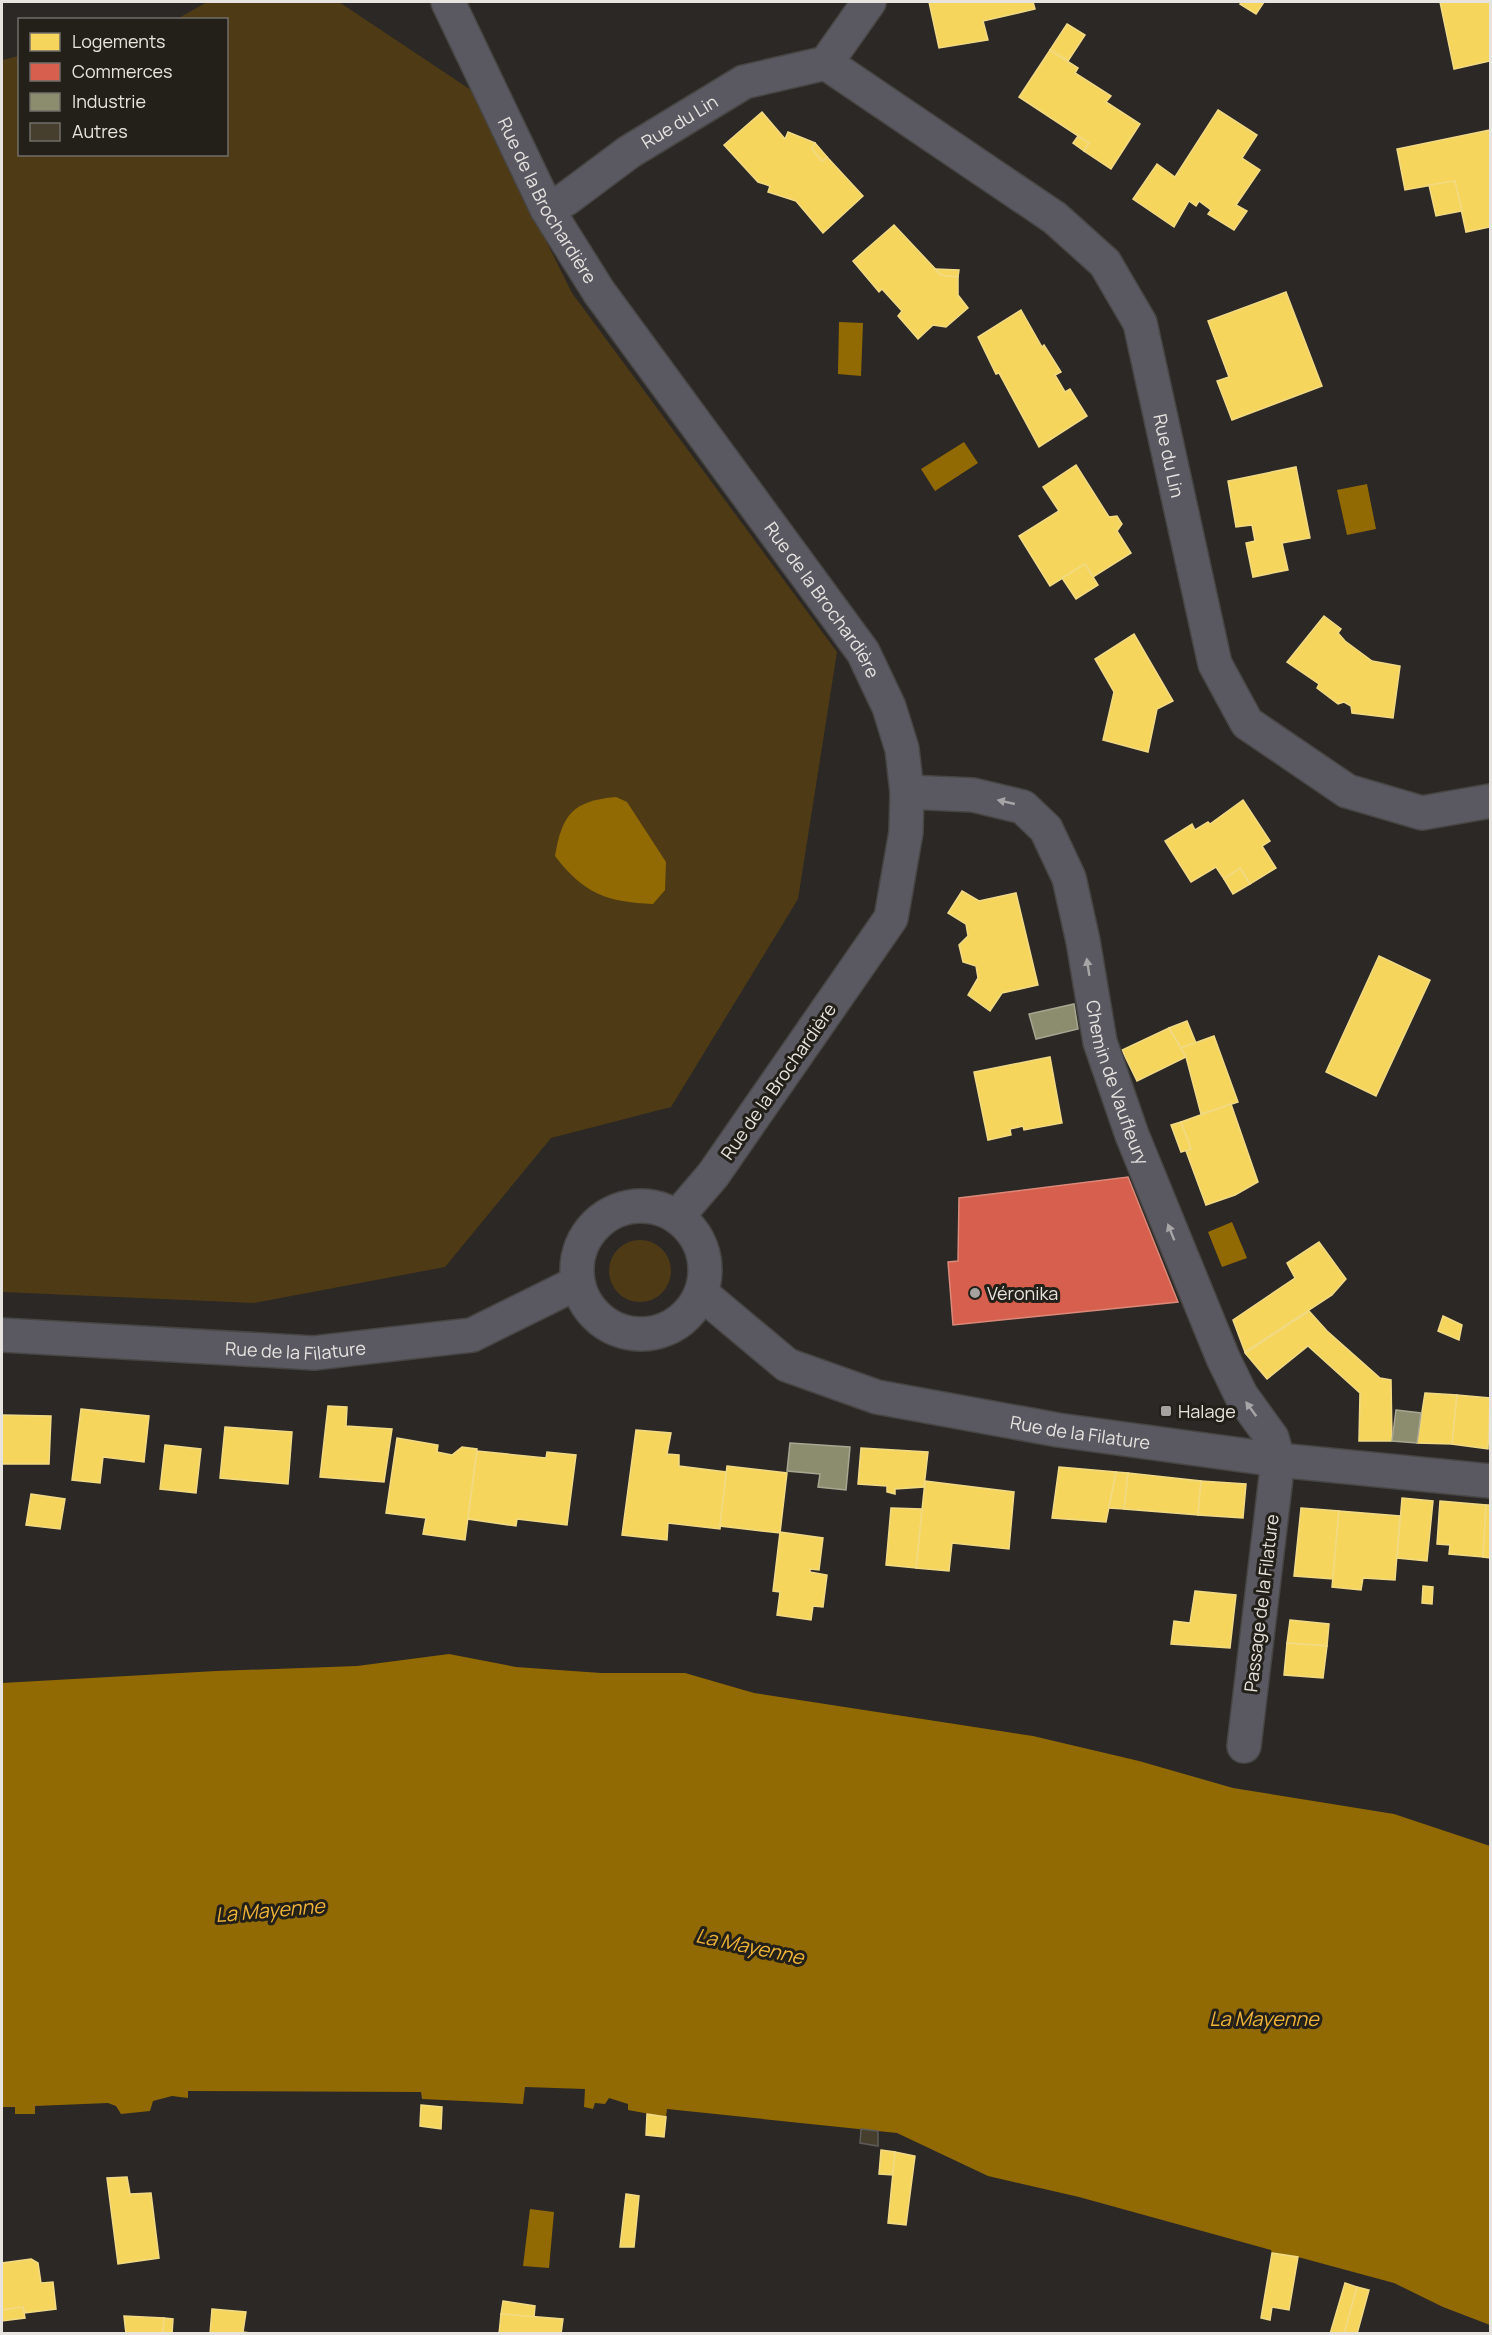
<svg xmlns="http://www.w3.org/2000/svg" width="1492" height="2335" viewBox="0 0 1492 2335" font-family="Manrope,sans-serif">
  <style>
    .green { fill: #4e3b15 }
    .water { fill: #926a04 }
    .homes { fill: #f6d55c; stroke: #f2da84; stroke-width: 1.5 }
    .shops { fill: #d6604d; stroke: #db8879; stroke-width: 1.5 }
    .industry { fill: #8c8c6e; stroke: #a7a690; stroke-width: 1.5 }
    .building { fill: #463f2e; stroke: #5e5c59; stroke-width: 1.5 }
    .lines { fill: none; stroke-linecap: round; stroke-linejoin: round }
    .minor-casing { stroke: #484644; stroke-width: 36 }
    .minor { stroke: #5a5962; stroke-width: 33 }
    .oneway { fill: #a8a5a7 }
    .poi-dot { fill: #a5a29f; stroke: #23201a; stroke-width: 2 }
    .labels { text-anchor: middle; dominant-baseline: central; stroke-width: 6; stroke-linejoin: round; paint-order: stroke }
    .street-label { font-size: 18px; fill: #e7e4e0; stroke: #23201a }
    .poi-label { font-size: 18px; fill: #e7e4e0; stroke: #23201a; text-anchor: start }
    .water-label { font-size: 20px; font-style: italic; fill: #eeb337; stroke: #23201a }
  </style>
  <rect width="100%" height="100%" fill="#2b2825"/>
  <g class="green">
    <polygon points="207,2 339,2 471,90 572,293 837,652 798,899 671,1107 551,1138 445,1267 254,1303 2,1292 2,60 19,56 20,154 226,154 226,20 177,19"/>
    <circle cx="640" cy="1271" r="31"/>
  </g>
  <g class="water">
    <polygon points="839,322 863,323 861,376 838,374"/>
    <polygon points="964,442 978,463 935,491 921,469"/>
    <polygon points="1367,484 1376,529 1347,535 1337,490"/>
    <path d="M616 797 627 802 666 862 665 890 653 904C607 902 584 894 555 856 562 814 573 801 616 797Z"/>
    <polygon points="1232,1222 1247,1258 1222,1267 1208,1232"/>
    <polygon points="449,1654 516,1667 601,1673 685,1673 754,1693 1033,1736 1139,1761 1233,1788 1394,1814 1490,1846 1490,2325 1443,2307 1394,2283 1298,2257 1272,2253 1271,2250 1079,2197 988,2176 897,2133 667,2109 666,2117 628,2110 628,2104 609,2098 605,2104 595,2103 593,2109 584,2107 585,2089 525,2087 523,2104 422,2099 421,2092 188,2091 188,2098 172,2096 153,2101 150,2111 121,2114 116,2106 108,2103 35,2106 35,2114 15,2114 15,2107 2,2107 2,1683 216,1671 357,1666"/>
    <polygon points="530,2209 554,2212 549,2268 523,2266"/>
  </g>
  <g class="homes">
    <polygon points="929,2 1033,2 1035,9 983,21 988,40 939,48"/>
    <polygon points="1242,2 1264,2 1256,14 1240,4"/>
    <polygon points="1440,2 1490,2 1490,61 1454,69"/>
    <polygon points="1067,24 1085,35 1068,61 1050,50"/>
    <polygon points="1050,50 1078,68 1075,73 1111,96 1106,102 1140,124 1111,169 1084,151 1089,143 1019,97"/>
    <polygon points="1218,110 1257,135 1242,158 1260,170 1236,205 1247,211 1234,230 1208,214 1211,210 1199,201 1196,206 1189,201 1174,227 1133,199 1157,164 1175,177"/>
    <polygon points="762,112 785,139 788,132 815,143 812,149 822,161 827,157 863,196 823,233 796,201 768,192 770,186 758,182 724,145"/>
    <polygon points="1490,130 1490,227 1466,232 1455,181 1405,190 1397,149"/>
    <polygon points="1078,136 1089,143 1084,151 1073,143"/>
    <polygon points="815,143 827,157 822,161 812,149"/>
    <polygon points="1455,181 1462,211 1436,216 1429,185"/>
    <polygon points="894,225 941,275 958,277 958,295 968,308 946,327 933,325 918,339 898,316 902,311 882,289 879,292 853,261"/>
    <polygon points="935,269 959,270 958,277 941,275"/>
    <polygon points="1286,292 1322,386 1232,420 1217,381 1229,377 1208,321"/>
    <polygon points="1021,310 1042,347 1044,345 1061,372 1055,375 1065,392 1070,389 1087,416 1039,447 999,373 996,374 978,337"/>
    <polygon points="1076,465 1109,517 1117,516 1122,524 1117,531 1131,553 1093,577 1085,564 1050,586 1019,536 1059,511 1043,487"/>
    <polygon points="1296,467 1310,538 1282,543 1288,570 1253,577 1246,543 1255,541 1252,525 1236,527 1228,481"/>
    <polygon points="1085,564 1098,585 1076,599 1062,578"/>
    <polygon points="1324,616 1341,629 1338,633 1345,641 1372,661 1400,666 1393,718 1352,713 1351,706 1344,702 1338,704 1317,688 1319,684 1287,662"/>
    <polygon points="1134,634 1173,701 1157,709 1148,752 1103,740 1114,692 1095,659"/>
    <polygon points="1243,800 1270,841 1262,846 1276,868 1250,884 1240,868 1224,879 1216,867 1191,882 1165,841 1192,824 1195,830 1208,822 1210,824"/>
    <polygon points="1240,868 1250,884 1233,894 1224,879"/>
    <polygon points="962,891 979,901 1016,893 1038,985 1002,993 990,1011 968,995 978,978 976,966 963,962 959,945 968,936 966,924 948,913"/>
    <polygon points="1379,956 1430,980 1376,1096 1326,1072"/>
    <polygon points="1187,1021 1196,1043 1181,1048 1169,1028"/>
    <polygon points="1169,1028 1186,1057 1137,1081 1122,1050"/>
    <polygon points="1214,1036 1238,1102 1201,1114 1186,1057 1181,1048"/>
    <polygon points="1050,1057 1062,1123 1024,1130 1023,1126 1010,1129 1011,1135 988,1140 974,1072"/>
    <polygon points="1231,1104 1258,1182 1235,1195 1206,1205 1186,1151 1191,1149 1181,1122"/>
    <polygon points="1181,1122 1191,1149 1181,1152 1171,1125"/>
    <polygon points="1319,1242 1346,1279 1332,1295 1245,1352 1233,1320 1295,1278 1287,1263"/>
    <polygon points="1309,1311 1327,1331 1380,1378 1391,1380 1392,1441 1359,1441 1360,1393 1308,1346 1267,1379 1245,1353"/>
    <polygon points="1443,1316 1462,1325 1459,1340 1438,1331"/>
    <polygon points="1425,1393 1457,1395 1452,1444 1417,1443"/>
    <polygon points="1457,1395 1490,1398 1488,1449 1452,1444"/>
    <polygon points="328,1406 347,1407 346,1426 392,1429 384,1482 320,1477"/>
    <polygon points="81,1409 149,1416 144,1462 103,1457 100,1483 72,1480"/>
    <polygon points="2,1415 51,1416 49,1464 2,1464"/>
    <polygon points="225,1427 292,1432 288,1484 220,1478"/>
    <polygon points="636,1430 671,1433 667,1454 679,1455 679,1466 726,1472 720,1529 668,1523 667,1540 622,1535"/>
    <polygon points="397,1438 438,1445 437,1452 452,1455 462,1447 477,1449 465,1540 423,1534 426,1518 386,1513"/>
    <polygon points="165,1445 201,1449 196,1493 160,1489"/>
    <polygon points="861,1448 928,1452 924,1487 895,1489 895,1494 887,1492 887,1486 858,1484"/>
    <polygon points="477,1451 546,1458 547,1452 576,1455 567,1525 517,1519 516,1526 468,1519"/>
    <polygon points="727,1466 787,1473 780,1533 720,1526"/>
    <polygon points="1059,1467 1116,1472 1106,1522 1052,1518"/>
    <polygon points="1116,1472 1128,1473 1124,1509 1109,1508"/>
    <polygon points="1128,1473 1201,1481 1198,1515 1124,1509"/>
    <polygon points="925,1481 1014,1492 1009,1549 952,1543 949,1571 916,1568"/>
    <polygon points="1201,1481 1246,1484 1243,1518 1198,1515"/>
    <polygon points="31,1494 65,1499 60,1529 26,1525"/>
    <polygon points="1402,1498 1433,1501 1427,1561 1397,1558"/>
    <polygon points="1440,1501 1486,1505 1483,1557 1449,1554 1450,1545 1437,1544"/>
    <polygon points="1486,1505 1490,1505 1490,1558 1483,1557"/>
    <polygon points="891,1508 922,1509 916,1568 886,1565"/>
    <polygon points="1301,1508 1339,1511 1333,1579 1294,1576"/>
    <polygon points="1339,1511 1400,1516 1395,1580 1363,1578 1361,1590 1332,1587"/>
    <polygon points="780,1532 823,1538 819,1570 810,1569 810,1572 827,1575 823,1607 813,1606 811,1620 777,1615 780,1592 773,1591"/>
    <polygon points="1423,1586 1433,1587 1432,1604 1422,1603"/>
    <polygon points="1195,1591 1236,1595 1230,1648 1171,1644 1174,1621 1190,1623"/>
    <polygon points="1290,1620 1329,1624 1327,1646 1287,1643"/>
    <polygon points="1287,1643 1327,1646 1323,1678 1284,1675"/>
    <polygon points="421,2105 442,2107 441,2129 420,2126"/>
    <polygon points="647,2114 666,2117 664,2137 646,2135"/>
    <polygon points="881,2150 895,2152 893,2175 879,2174"/>
    <polygon points="895,2152 915,2156 906,2225 888,2223"/>
    <polygon points="127,2177 130,2194 151,2193 159,2258 118,2264 107,2178"/>
    <polygon points="626,2194 639,2196 634,2247 620,2247"/>
    <polygon points="1272,2253 1298,2257 1289,2310 1272,2307 1270,2320 1261,2318"/>
    <polygon points="31,2259 38,2263 41,2283 53,2282 56,2309 25,2313 23,2307 2,2310 2,2263"/>
    <polygon points="1345,2283 1357,2287 1344,2334 1330,2334"/>
    <polygon points="1357,2287 1369,2290 1357,2334 1344,2334"/>
    <polygon points="503,2301 535,2306 534,2317 501,2314"/>
    <polygon points="23,2307 25,2318 2,2321 2,2310"/>
    <polygon points="212,2309 246,2312 243,2332 258,2334 210,2334"/>
    <polygon points="501,2314 563,2319 561,2334 499,2334"/>
    <polygon points="124,2316 164,2318 163,2334 126,2334"/>
    <polygon points="164,2318 173,2319 172,2334 163,2334"/>
  </g>
  <polygon class="shops" points="1128,1177 1178,1302 953,1325 948,1262 958,1261 959,1198"/>
  <g class="industry">
    <polygon points="1074,1004 1078,1029 1036,1039 1029,1014"/>
    <polygon points="1396,1410 1421,1413 1417,1443 1392,1441"/>
    <polygon points="790,1443 850,1447 846,1490 818,1487 820,1474 787,1471"/>
  </g>
  <polygon class="building" points="861,2129 878,2131 878,2146 860,2143"/>
  <g class="lines">
    <g class="minor-casing">
      <g id="minor">
        <path id="s1" d="M448 2 547 209 599 292 863 652 889 707 902 749 907 792 906 832 891 918 713 1175 677 1217"/>
        <path id="s2" d="M826 63 1055 218 1105 263 1140 323 1215 664 1247 723 1347 791 1422 813 1490 801"/>
        <path id="s3" d="M547 209 566 199 629 152 744 82 826 63 869 2"/>
        <path id="s4" d="M907 792 973 795 1023 807 1046 829 1069 878 1083 941 1100 1042 1132 1135 1223 1358 1241 1395 1272 1438 1278 1460 1244 1746"/>
        <circle cx="641" cy="1270" r="64"/>
        <path id="s5" d="M701 1293 787 1365 877 1397 1058 1430 1278 1460 1490 1481"/>
        <path id="s6" d="M2 1335 314 1353 472 1335 577 1283"/>
      </g>
    </g>
    <use href="#minor" class="minor"/>
  </g>
  <defs><path id="oneway-solid" d="M-6-.8H1V-3.2L6.5 0L1 3.2V.8H-6Z" transform="scale(1.5)"/></defs>
  <g class="oneway">
    <use href="#oneway-solid" transform="translate(1006 802) rotate(-167)"/>
    <use href="#oneway-solid" transform="translate(1088 967) rotate(-99)"/>
    <use href="#oneway-solid" transform="translate(1171 1232) rotate(-112)"/>
    <use href="#oneway-solid" transform="translate(1251 1409) rotate(-126)"/>
  </g>
  <g class="poi-dot">
    <circle cx="975" cy="1293" r="6"/>
    <rect x="1160" y="1405" width="12" height="12" rx="3"/>
  </g>
  <g class="labels">
    <g class="street-label">
      <text stroke="none"><textPath href="#s3" startOffset="159">Rue du Lin</textPath></text>
      <text stroke="none"><textPath href="#s1" startOffset="222">Rue de la Brochardière</textPath></text>
      <text stroke="none"><textPath href="#s2" startOffset="549">Rue du Lin</textPath></text>
      <text stroke="none"><textPath href="#s1" startOffset="708">Rue de la Brochardière</textPath></text>
      <text transform="translate(778 1081) rotate(-55)">Rue de la Brochardière</text>
      <text stroke="none"><textPath href="#s4" startOffset="414">Chemin de Vaufleury</textPath></text>
      <text stroke="none"><textPath href="#s6" startOffset="294">Rue de la Filature</textPath></text>
      <text stroke="none"><textPath href="#s5" startOffset="414">Rue de la Filature</textPath></text>
      <text transform="translate(1261 1603) rotate(-83)">Passage de la Filature</text>
    </g>
    <g class="poi-label">
      <text x="987" y="1293">Véronika</text>
      <text x="1178" y="1411">Halage</text>
    </g>
    <g class="water-label">
      <text transform="translate(270 1910) rotate(-5)">La Mayenne</text>
      <text transform="translate(750 1946) rotate(12)">La Mayenne</text>
      <text x="1264" y="2018">La Mayenne</text>
    </g>
  </g>
  <rect width="1492" height="2335" fill="none" stroke="#e7e4e0" stroke-width="6"/>
  <rect x="18" y="18" width="210" height="138" fill="#23201a" stroke="#716e69" stroke-width="1.5"/>
  <rect x="30" y="33" width="30" height="18" fill="#f6d55c" stroke="#716e69" stroke-width="1.5"/>
  <text x="72" y="48" font-size="18" fill="#e7e4e0">Logements</text>
  <rect x="30" y="63" width="30" height="18" fill="#d6604d" stroke="#716e69" stroke-width="1.5"/>
  <text x="72" y="78" font-size="18" fill="#e7e4e0">Commerces</text>
  <rect x="30" y="93" width="30" height="18" fill="#8c8c6e" stroke="#716e69" stroke-width="1.5"/>
  <text x="72" y="108" font-size="18" fill="#e7e4e0">Industrie</text>
  <rect x="30" y="123" width="30" height="18" fill="#463f2e" stroke="#716e69" stroke-width="1.5"/>
  <text x="72" y="138" font-size="18" fill="#e7e4e0">Autres</text>
</svg>
